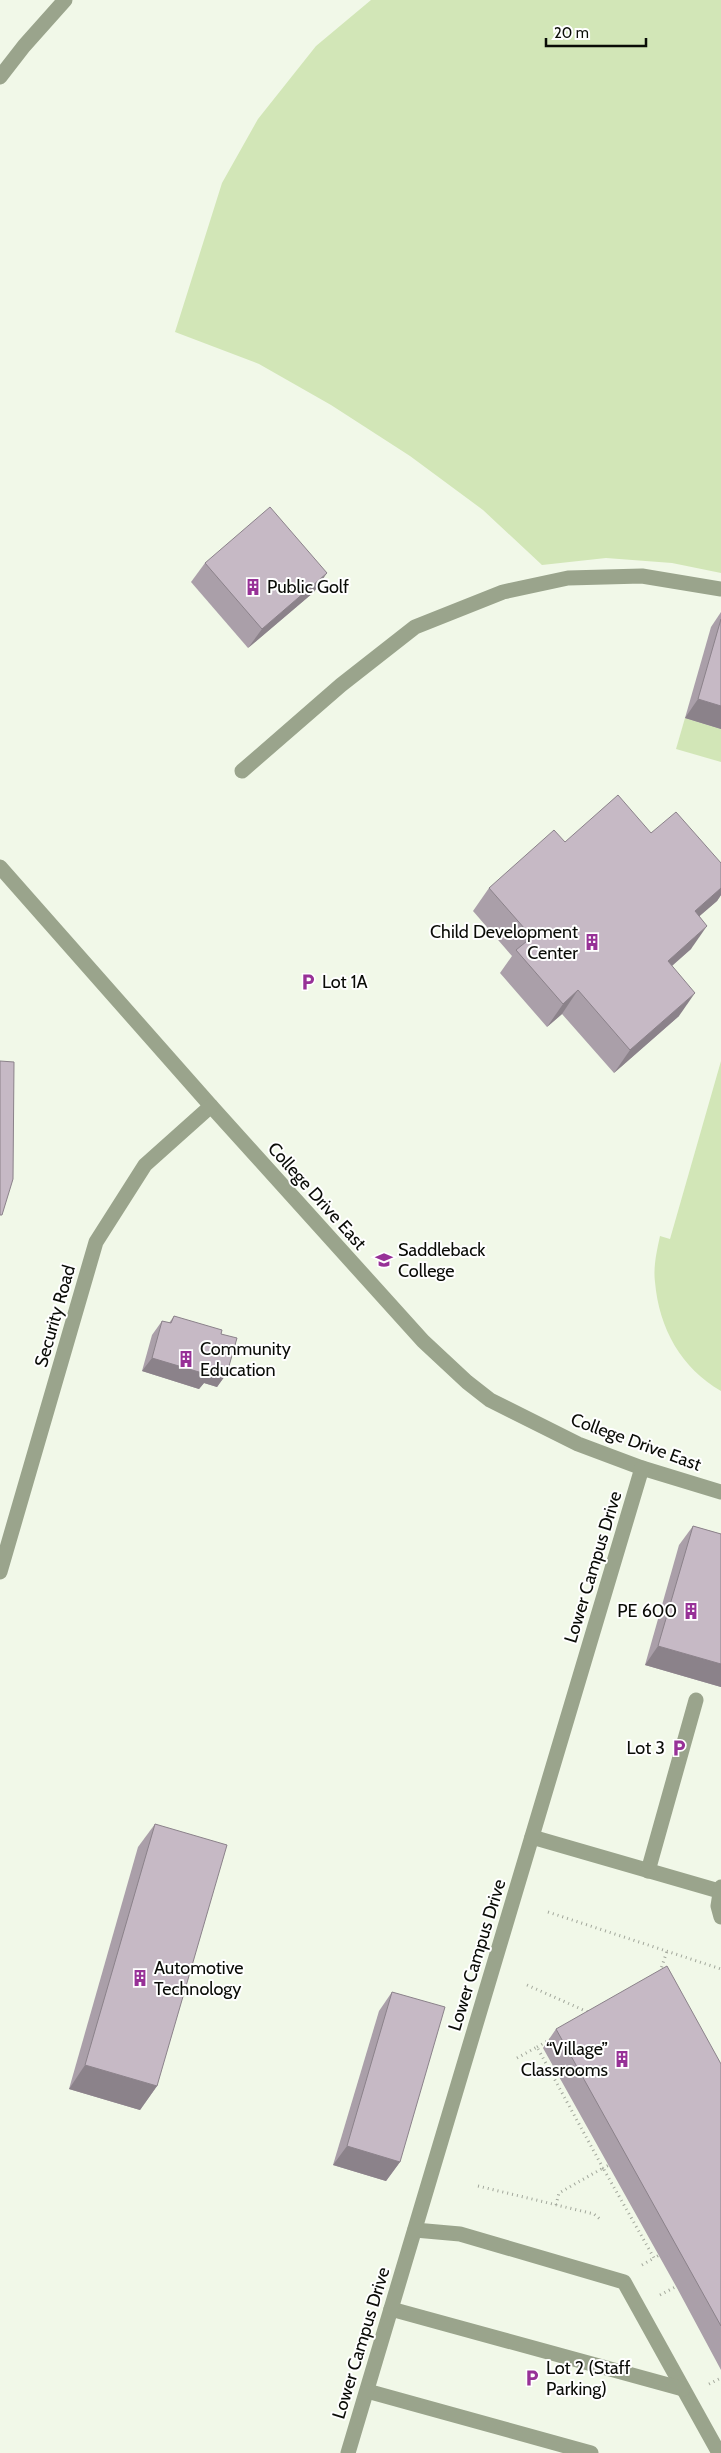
<svg xmlns="http://www.w3.org/2000/svg" width="721" height="2453" viewBox="0 0 721 2453" font-family="Cabin,sans-serif">
  <style>
    .green { fill: #d2e6b7 }
    .lines { fill: none; stroke-linecap: round; stroke-linejoin: round }
    .path { stroke: #a2a79b; stroke-width: 3; stroke-dasharray: 1 4; stroke-linecap: butt }
    .minor { stroke: #9aa48c; stroke-width: 15 }
    .wall { fill: #aa9fa9 }
    .shaded-wall { fill: #8b828a }
    .building { fill: #c6b9c5; stroke: #8b828a }
    .labels { text-anchor: middle; dominant-baseline: central; stroke-width: 4; stroke-linejoin: round; paint-order: stroke }
    .poi-label { font-size: 18px; fill: #0a0c07; stroke: #fff; text-anchor: start }
    .street-label { font-size: 18px; fill: #0a0c07; stroke: #fff }
  </style>
  <rect width="100%" height="100%" fill="#f1f8e8"/>
  <g class="green">
    <polygon points="371,0 721,0 721,573 672,563 606,558 542,565 483,510 410,456 331,405 259,364 175,332 222,183 258,119 316,46"/>
    <polygon points="685,718 721,729 721,762 676,749"/>
    <path d="M721 1061V1391C681 1368 659 1328 655 1282 653 1267 657 1250 660 1236L670 1239Z"/>
  </g>
  <g class="lines">
    <g class="path">
      <polyline points="548,1912 721,1969"/>
      <polyline points="660,1972 667,1951"/>
      <polyline points="527,1985 590,2013"/>
      <polyline points="537,2047 551,2039"/>
      <polyline points="517,2058 537,2047 603,2168 611,2164"/>
      <polyline points="478,2186 594,2214 601,2220"/>
      <polyline points="556,2205 559,2193 603,2168 654,2258 661,2254"/>
      <polyline points="642,2265 654,2258"/>
      <polyline points="660,2295 679,2285"/>
      <polyline points="709,2384 721,2378"/>
    </g>
    <g class="minor">
      <polyline points="0,77 24,46 65,0"/>
      <polyline points="242,771 341,685 415,627 503,592 568,578 642,576 721,589"/>
      <polyline points="0,867 211,1106 423,1341 467,1382 490,1400 578,1444 642,1468 721,1492"/>
      <polyline points="0,1572 96,1242 145,1165 211,1106"/>
      <polyline points="532,1837 719,1891"/>
      <polyline points="648,1871 696,1700"/>
      <polyline points="721,1887 718,1906 721,1917"/>
      <polyline points="415,2230 460,2234 624,2282 719,2453"/>
      <polyline points="391,2309 683,2389"/>
      <polyline points="367,2391 591,2453"/>
      <polyline points="348,2453 642,1468"/>
    </g>
  </g>
  <g class="wall">
    <polygon points="205,563 314,592 248,648 191,582"/>
    <polygon points="721,612 721,729 685,718 711,627"/>
    <polygon points="565,842 721,863 721,895 717,901 699,916 691,949 672,966 679,1016 614,1073 562,1014 547,1027 500,973 512,956 473,911 489,888"/>
    <polygon points="174,1316 221,1334 227,1373 217,1387 204,1383 199,1389 142,1371 152,1335 162,1321 169,1323"/>
    <polygon points="693,1526 721,1534 721,1687 645,1665 679,1545"/>
    <polygon points="155,1824 157,2086 140,2110 69,2089 138,1847"/>
    <polygon points="392,1992 400,2162 386,2181 333,2165 379,2011"/>
    <polygon points="556,2029 721,2064 721,2370 677,2288 543,2048"/>
  </g>
  <g class="shaded-wall">
    <polygon points="327,573 314,592 248,648 262,629"/>
    <polygon points="698,699 721,706 721,729 685,718"/>
    <polygon points="721,888 721,895 717,901 679,934 695,911"/>
    <polygon points="707,926 691,949 651,984 668,961"/>
    <polygon points="578,990 562,1014 547,1027 563,1004"/>
    <polygon points="695,993 679,1016 614,1073 630,1050"/>
    <polygon points="152,1358 211,1368 227,1373 217,1387 204,1383 199,1389 142,1371"/>
    <polygon points="658,1646 721,1664 721,1687 645,1665"/>
    <polygon points="85,2065 157,2086 140,2110 69,2089"/>
    <polygon points="347,2146 400,2162 386,2181 333,2165"/>
  </g>
  <g class="building">
    <polygon points="270,507 327,573 262,629 205,563"/>
    <polygon points="721,619 721,706 698,699"/>
    <polygon points="618,795 651,833 676,812 721,863 721,888 695,911 707,926 668,961 695,993 630,1050 578,990 563,1004 516,950 532,937 489,888 554,830 565,842"/>
    <polygon points="0,1061 14,1062 13,1179 2,1215 0,1215"/>
    <polygon points="174,1316 222,1330 221,1334 237,1338 227,1373 211,1368 209,1375 152,1358 162,1321 171,1323"/>
    <polygon points="693,1526 721,1534 721,1664 658,1646"/>
    <polygon points="155,1824 227,1845 157,2086 85,2065"/>
    <polygon points="667,1966 721,2064 721,2326 556,2029"/>
    <polygon points="392,1992 445,2007 400,2162 347,2146"/>
  </g>
  <defs>
    <g id="building-bare" transform="scale(1.35)"><path d="M-4-6H4V6H1V3H-1V6H-4ZM-2.5-4.3h1.7v1.8h-1.7ZM.8-4.3h1.7v1.8H.8ZM-2.5-1h1.7V.8h-1.7ZM.8-1h1.7V.8H.8Z" fill="#973197" stroke="#fff" stroke-width="2.5" paint-order="stroke"/></g>
    <g id="parking-bare" transform="scale(1.35)"><path d="M-3.5-5.5H1a3.5 3.5 0 0 1 0 7H-1V5.5H-3.5ZM-1-3.4V-.6H.8a1.4 1.4 0 0 0 0-2.8Z" fill="#973197" stroke="#fff" stroke-width="2.5" paint-order="stroke"/></g>
    <g id="university-bare" transform="scale(1.35)"><path d="M0-5L7-2L0 1L-7-2ZM-4 1L0 2.5L4 1V4Q0 6-4 4Z" fill="#973197" stroke="#fff" stroke-width="2.5" paint-order="stroke"/></g>
  </defs>
  <g fill-rule="evenodd">
    <use href="#building-bare" x="253" y="587"/>
    <use href="#building-bare" x="592" y="942"/>
    <use href="#parking-bare" x="308" y="982"/>
    <use href="#university-bare" x="384" y="1260"/>
    <use href="#building-bare" x="186" y="1359"/>
    <use href="#building-bare" x="691" y="1611"/>
    <use href="#parking-bare" x="679" y="1748"/>
    <use href="#building-bare" x="140" y="1978"/>
    <use href="#building-bare" x="622" y="2059"/>
    <use href="#parking-bare" x="532" y="2378"/>
  </g>
  <g class="labels">
    <g class="poi-label">
      <text x="267" y="587">Public Golf</text>
      <text x="578" y="932" text-anchor="end">Child Development<tspan x="578" dy="21">Center</tspan></text>
      <text x="322" y="982">Lot 1A</text>
      <text x="398" y="1250">Saddleback<tspan x="398" dy="21">College</tspan></text>
      <text x="200" y="1349">Community<tspan x="200" dy="21">Education</tspan></text>
      <text x="677" y="1611" text-anchor="end">PE 600</text>
      <text x="665" y="1748" text-anchor="end">Lot 3</text>
      <text x="154" y="1968">Automotive<tspan x="154" dy="21">Technology</tspan></text>
      <text x="608" y="2049" text-anchor="end">“Village”<tspan x="608" dy="21">Classrooms</tspan></text>
      <text x="546" y="2368">Lot 2 (Staff<tspan x="546" dy="21">Parking)</tspan></text>
    </g>
    <g class="street-label">
      <text transform="translate(317 1196) rotate(48)">College Drive East</text>
      <text transform="translate(55 1316) rotate(-74)">Security Road</text>
      <text transform="translate(636 1442) rotate(20)">College Drive East</text>
      <text transform="translate(593 1567) rotate(-73)">Lower Campus Drive</text>
      <text transform="translate(477 1955) rotate(-73)">Lower Campus Drive</text>
      <text transform="translate(361 2343) rotate(-73)">Lower Campus Drive</text>
    </g>
  </g>
  <path d="M546 38v8h100v-8" fill="none" stroke="#0a0c07" stroke-width="2.5"/>
  <text x="554" y="38" font-size="15" fill="#0a0c07" stroke="#ffffff" stroke-width="4" paint-order="stroke">20 m</text>
</svg>
